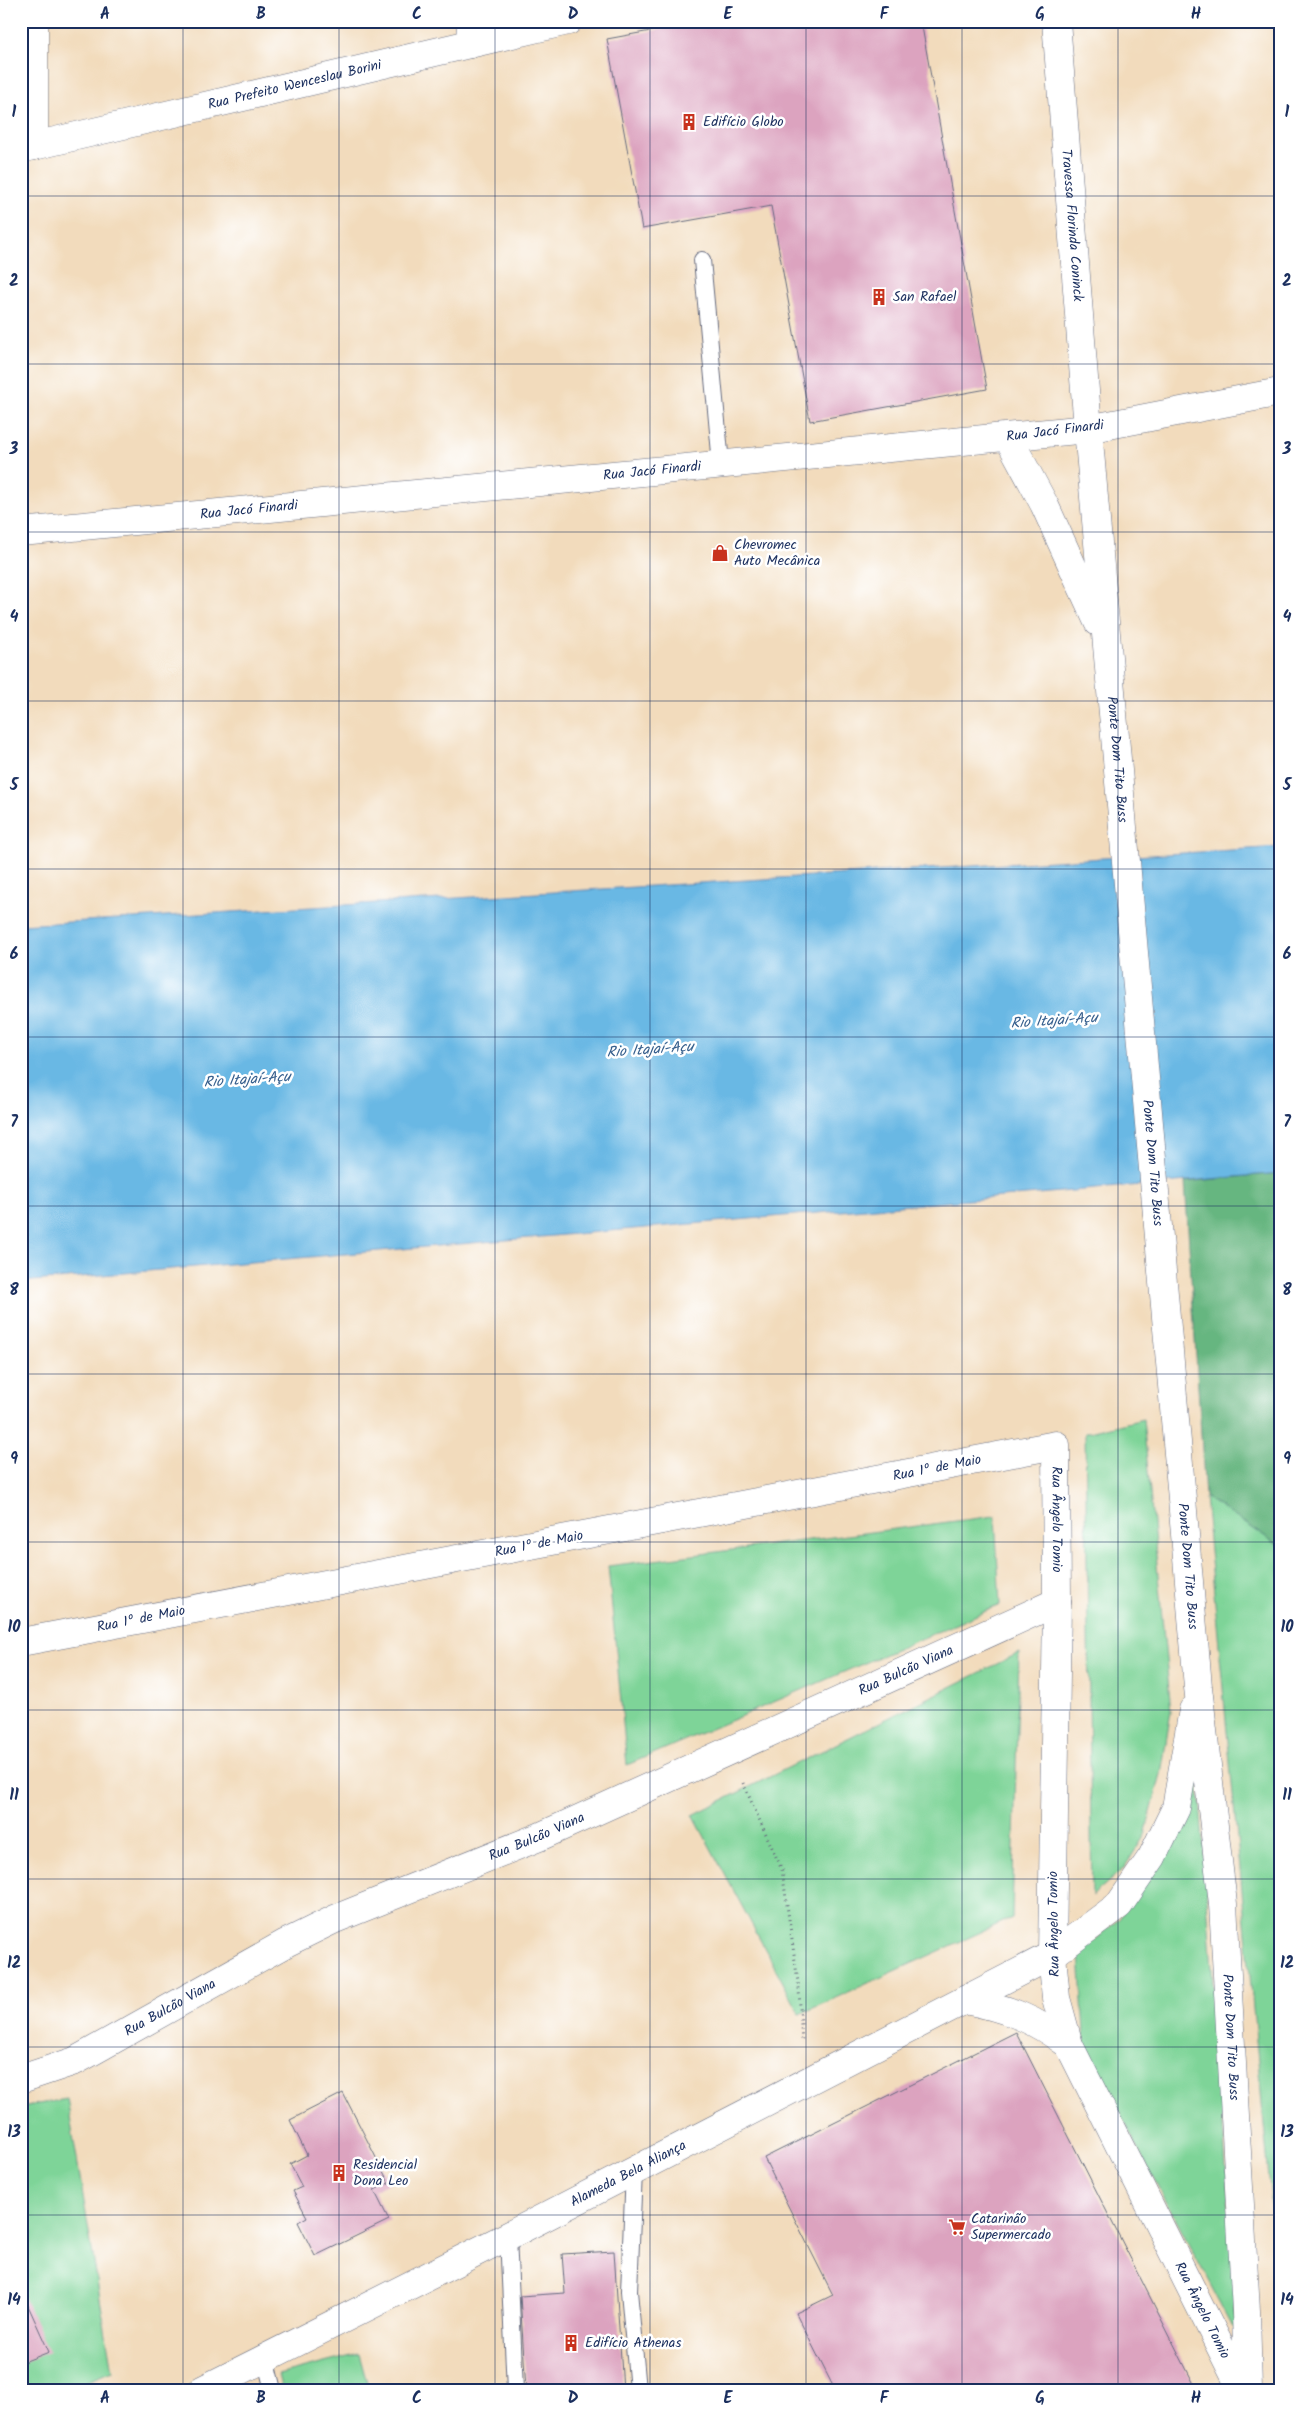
<svg xmlns="http://www.w3.org/2000/svg" width="1301" height="2411" viewBox="0 0 1301 2411" font-family="Kalam,sans-serif">
  <style>
    .green { fill: #7ed498; stroke: #4c827b }
    .forest { fill: #66b680; stroke: #40726f }
    .water { fill: #69b8e4; stroke: #4274a1 }
    .building { fill: #dca3bf }
    .lines { fill: none; stroke-linecap: round; stroke-linejoin: round }
    .service-casing { stroke: #666b7f; stroke-width: 18 }
    .minor-casing { stroke: #666b7f; stroke-width: 29 }
    .tertiary-casing { stroke: #666b7f; stroke-width: 29 }
    .path { stroke: #666b7f; stroke-width: 3; stroke-dasharray: 1 4; stroke-linecap: butt }
    .service { stroke: #fff; stroke-width: 16 }
    .minor { stroke: #fff; stroke-width: 28 }
    .tertiary { stroke: #fff; stroke-width: 28 }
    .grid { fill: none; stroke: #1b2f5e; stroke-width: 1; stroke-opacity: 0.55 }
    .labels { text-anchor: middle; dominant-baseline: central; stroke-width: 5; stroke-linejoin: round; paint-order: stroke }
    .street-label { font-size: 14px; fill: #1b2f5e; stroke: #fff }
    .poi-label { font-size: 14px; fill: #1b2f5e; stroke: #fff; text-anchor: start }
    .water-label { font-size: 15px; font-style: italic; fill: #365f8d; stroke: #fff }
    .neatline { fill: none; stroke: #1b2f5e; stroke-width: 2 }
    .grid-label { font-size: 16px; text-anchor: middle; font-weight: bold; fill: #1b2f5e }
  </style>
  <rect width="100%" height="100%" fill="#fff"/>
  <filter id="ink" filterUnits="userSpaceOnUse"><feTurbulence type="fractalNoise" baseFrequency=".02" numOctaves="2"/><feDisplacementMap in="SourceGraphic" scale="10" xChannelSelector="R" yChannelSelector="G"/><feConvolveMatrix kernelMatrix="1 2 1 2 8 2 1 2 1" color-interpolation-filters="sRGB"/></filter>
  <filter id="wash" filterUnits="userSpaceOnUse"><feTurbulence type="fractalNoise" baseFrequency=".0096" numOctaves="4" result="noise"/><feDisplacementMap in="SourceGraphic" scale="20" xChannelSelector="R" yChannelSelector="G"/><feGaussianBlur stdDeviation="1.12" result="paint"/><feColorMatrix in="noise" values="0 0 0 0 0 0 0 0 0 0 0 0 0 0 0 0 0 1.4 0 .05"/><feComposite in="paint" operator="in"/></filter>
  <g filter="url(#wash)">
    <rect width="100%" height="100%" fill="#f2dbbc"/>
    <g class="green">
      <polygon points="1143,1419 1171,1711 1161,1774 1145,1835 1124,1868 1092,1896 1085,1433"/>
      <polygon points="1205,1497 1280,1546 1280,2295"/>
      <polygon points="995,1516 1000,1605 627,1765 608,1566"/>
      <polygon points="1019,1653 1012,1918 800,2014 693,1815"/>
      <polygon points="1198,1772 1238,2337 1085,2048 1079,1954 1120,1918"/>
      <polygon points="67,2099 112,2371 65,2390 21,2390 21,2107"/>
      <polygon points="359,2354 369,2390 282,2390 278,2375"/>
    </g>
    <polygon class="forest" points="1280,1173 1280,1546 1205,1497 1185,1182"/>
    <polygon class="water" points="1280,847 1280,1173 21,1282 21,925"/>
    <g id="blocks">
      <g class="building">
        <polygon points="705,21 921,21 987,389 810,421 771,206 642,229 607,39"/>
        <polygon points="1016,2032 1197,2390 835,2390 796,2313 833,2295 764,2158"/>
        <polygon points="343,2093 389,2183 374,2190 389,2220 315,2256 298,2222 307,2217 293,2191 302,2187 290,2164 307,2155 290,2120"/>
        <polygon points="614,2251 623,2390 526,2390 520,2296 565,2293 562,2254"/>
        <polygon points="21,2290 49,2352 21,2363"/>
      </g>
    </g>
  </g>
  <g filter="url(#ink)">
    <use href="#blocks" fill-opacity="0" stroke="#666b7f" stroke-width="1"/>
    <g class="lines">
      <g class="service-casing">
        <g id="service">
          <polyline points="702,260 721,464"/>
          <polyline points="634,2171 629,2291 638,2390"/>
          <polyline points="508,2236 515,2390"/>
          <polyline points="265,2358 273,2390"/>
        </g>
      </g>
      <g class="minor-casing">
        <g id="minor">
          <polyline points="34,21 34,146"/>
          <polyline points="470,44 471,21"/>
          <polyline points="1088,429 1280,392"/>
          <path id="s1" d="M21 1642 1056 1445 1057 1602 1052 1955"/>
          <path id="s2" d="M21 2079 75 2061 286 1943 335 1919 539 1837 1057 1602"/>
        </g>
      </g>
      <g class="tertiary-casing">
        <g id="tertiary">
          <path id="s3" d="M1056 21 1088 429 1182 1499 1198 1687 1223 1904 1246 2311 1248 2390"/>
          <path id="s4" d="M21 149 568 21"/>
          <polyline points="1008,437 1044,504 1098,622"/>
          <path id="s5" d="M21 532 1088 429"/>
          <path id="s6" d="M1052 1955 1056 1998 1069 2045 1242 2390"/>
          <path d="M965 2000C1007 2008 1035 2019 1069 2045"/>
          <path id="s7" d="M202 2390 508 2236 1052 1955 1119 1905 1152 1857 1176 1808 1193 1710"/>
        </g>
      </g>
      <polyline class="path" points="743,1783 782,1870 799,1989 802,2043"/>
      <use href="#service" class="service"/>
      <use href="#minor" class="minor"/>
      <use href="#tertiary" class="tertiary"/>
    </g>
  </g>
  <path class="grid" d="M183 21V2390M339 21V2390M495 21V2390M650 21V2390M806 21V2390M962 21V2390M1118 21V2390M21 196H1280M21 364H1280M21 532H1280M21 701H1280M21 869H1280M21 1037H1280M21 1206H1280M21 1374H1280M21 1542H1280M21 1710H1280M21 1879H1280M21 2047H1280M21 2215H1280"/>
  <defs>
    <g id="building-bare" transform="scale(1.35)"><path d="M-4-6H4V6H1V3H-1V6H-4ZM-2.5-4.3h1.7v1.8h-1.7ZM.8-4.3h1.7v1.8H.8ZM-2.5-1h1.7V.8h-1.7ZM.8-1h1.7V.8H.8Z" fill="#c8321e" stroke="#fff" stroke-width="2.5" paint-order="stroke"/></g>
    <g id="shop-bare" transform="scale(1.35)"><path d="M-5-2.5h2.3a2.7 3.5 0 0 1 5.4 0H5L5.5 6h-11ZM-1.5-2.5h3a1.5 2.3 0 0 0-3 0Z" fill="#c8321e" stroke="#fff" stroke-width="2.5" paint-order="stroke"/></g>
    <g id="supermarket-bare" transform="scale(1.35)"><path d="M-6-5.5h2.5l.6 2H6L4.5 2H-2.5L-4.4-4H-6ZM-1.5 3.2a1.3 1.3 0 1 0 .1 0ZM3 3.2a1.3 1.3 0 1 0 .1 0Z" fill="#c8321e" stroke="#fff" stroke-width="2.5" paint-order="stroke"/></g>
  </defs>
  <g fill-rule="evenodd">
    <use href="#building-bare" x="689" y="122"/>
    <use href="#building-bare" x="879" y="297"/>
    <use href="#shop-bare" x="720" y="553"/>
    <use href="#building-bare" x="339" y="2173"/>
    <use href="#supermarket-bare" x="957" y="2227"/>
    <use href="#building-bare" x="571" y="2343"/>
  </g>
  <g class="labels">
    <g class="street-label">
      <text stroke="none"><textPath href="#s4" startOffset="281">Rua Prefeito Wenceslau Borini</textPath></text>
      <text stroke="none"><textPath href="#s3" startOffset="205">Travessa Florinda Coninck</textPath></text>
      <text transform="translate(1055 431) rotate(-7)">Rua Jacó Finardi</text>
      <text stroke="none"><textPath href="#s5" startOffset="634">Rua Jacó Finardi</textPath></text>
      <text stroke="none"><textPath href="#s5" startOffset="229">Rua Jacó Finardi</textPath></text>
      <text stroke="none"><textPath href="#s3" startOffset="741">Ponte Dom Tito Buss</textPath></text>
      <text stroke="none"><textPath href="#s3" startOffset="1146">Ponte Dom Tito Buss</textPath></text>
      <text transform="translate(937 1468) rotate(-11)">Rua 1º de Maio</text>
      <text stroke="none"><textPath href="#s1" startOffset="1128">Rua Ângelo Tomio</textPath></text>
      <text transform="translate(539 1544) rotate(-11)">Rua 1º de Maio</text>
      <text stroke="none"><textPath href="#s3" startOffset="1551">Ponte Dom Tito Buss</textPath></text>
      <text transform="translate(141 1619) rotate(-11)">Rua 1º de Maio</text>
      <text stroke="none"><textPath href="#s2" startOffset="976">Rua Bulcão Viana</textPath></text>
      <text stroke="none"><textPath href="#s2" startOffset="571">Rua Bulcão Viana</textPath></text>
      <text transform="translate(1054 1924) rotate(-91)">Rua Ângelo Tomio</text>
      <text stroke="none"><textPath href="#s2" startOffset="166">Rua Bulcão Viana</textPath></text>
      <text stroke="none"><textPath href="#s3" startOffset="2024">Ponte Dom Tito Buss</textPath></text>
      <text stroke="none"><textPath href="#s7" startOffset="478">Alameda Bela Aliança</textPath></text>
      <text stroke="none"><textPath href="#s6" startOffset="389">Rua Ângelo Tomio</textPath></text>
    </g>
    <g class="poi-label">
      <text x="703" y="122">Edifício Globo</text>
      <text x="893" y="297">San Rafael</text>
      <text x="734" y="545">Chevromec<tspan x="734" dy="16">Auto Mecânica</tspan></text>
      <text x="353" y="2165">Residencial<tspan x="353" dy="16">Dona Leo</tspan></text>
      <text x="971" y="2219">Catarinão<tspan x="971" dy="16">Supermercado</tspan></text>
      <text x="585" y="2343">Edifício Athenas</text>
    </g>
    <g class="water-label">
      <text transform="translate(1054 1021) rotate(-4)">Rio Itajaí-Açu</text>
      <text transform="translate(650 1050) rotate(-4)">Rio Itajaí-Açu</text>
      <text transform="translate(247 1080) rotate(-4)">Rio Itajaí-Açu</text>
    </g>
  </g>
  <rect width="1301" height="2411" fill="none" stroke="#fff" stroke-width="55"/>
  <rect x="28" y="28" width="1246" height="2356" class="neatline"/>
  <g class="grid-label">
    <text x="105" y="19">A</text>
    <text x="261" y="19">B</text>
    <text x="417" y="19">C</text>
    <text x="573" y="19">D</text>
    <text x="728" y="19">E</text>
    <text x="884" y="19">F</text>
    <text x="1040" y="19">G</text>
    <text x="1196" y="19">H</text>
    <text x="14" y="117">1</text>
    <text x="1287" y="117">1</text>
    <text x="14" y="286">2</text>
    <text x="1287" y="286">2</text>
    <text x="14" y="454">3</text>
    <text x="1287" y="454">3</text>
    <text x="14" y="622">4</text>
    <text x="1287" y="622">4</text>
    <text x="14" y="790">5</text>
    <text x="1287" y="790">5</text>
    <text x="14" y="959">6</text>
    <text x="1287" y="959">6</text>
    <text x="14" y="1127">7</text>
    <text x="1287" y="1127">7</text>
    <text x="14" y="1295">8</text>
    <text x="1287" y="1295">8</text>
    <text x="14" y="1464">9</text>
    <text x="1287" y="1464">9</text>
    <text x="14" y="1632">10</text>
    <text x="1287" y="1632">10</text>
    <text x="14" y="1800">11</text>
    <text x="1287" y="1800">11</text>
    <text x="14" y="1968">12</text>
    <text x="1287" y="1968">12</text>
    <text x="14" y="2137">13</text>
    <text x="1287" y="2137">13</text>
    <text x="14" y="2305">14</text>
    <text x="1287" y="2305">14</text>
    <text x="105" y="2403">A</text>
    <text x="261" y="2403">B</text>
    <text x="417" y="2403">C</text>
    <text x="573" y="2403">D</text>
    <text x="728" y="2403">E</text>
    <text x="884" y="2403">F</text>
    <text x="1040" y="2403">G</text>
    <text x="1196" y="2403">H</text>
  </g>
</svg>
